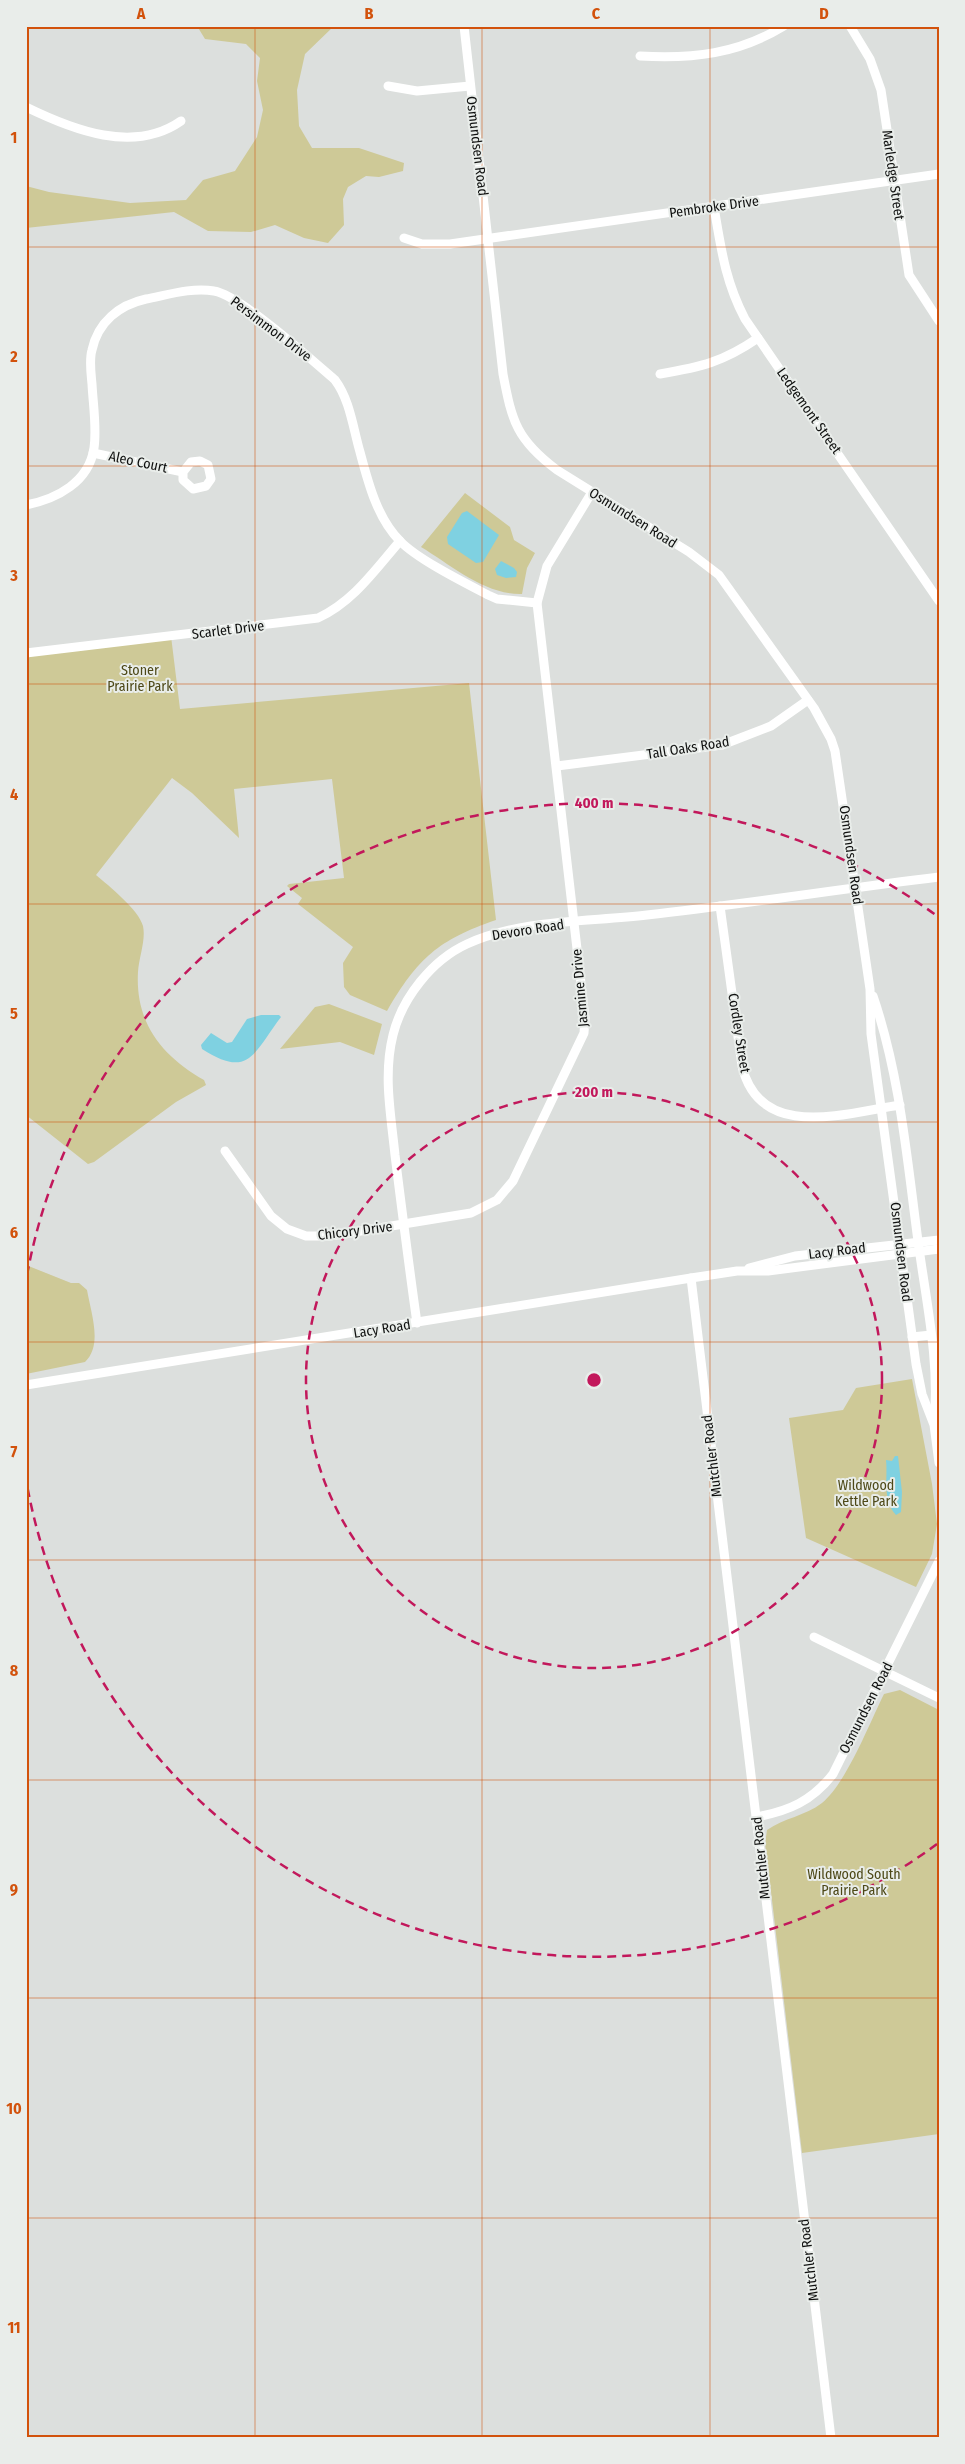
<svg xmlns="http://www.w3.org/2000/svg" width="965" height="2464" viewBox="0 0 965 2464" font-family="'Fira Sans Condensed',sans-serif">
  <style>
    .green { fill: #cec997 }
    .water { fill: #7fd1e1 }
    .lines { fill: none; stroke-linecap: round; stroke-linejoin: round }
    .minor { stroke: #fff; stroke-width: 9 }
    .grid { fill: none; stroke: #d2520c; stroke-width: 1; stroke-opacity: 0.55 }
    .ring { fill: none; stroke: #c2185b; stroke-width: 2.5; stroke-dasharray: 9 6 }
    .labels { text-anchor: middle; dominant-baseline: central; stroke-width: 4; stroke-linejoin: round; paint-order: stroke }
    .street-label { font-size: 14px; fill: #0f100f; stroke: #e9edea }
    .park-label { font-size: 14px; fill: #4d4817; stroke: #e9edea }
    .centre { fill: #c2185b; stroke: #e9edea; stroke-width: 2.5 }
    .ring-label { font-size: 15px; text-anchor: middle; font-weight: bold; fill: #c2185b; stroke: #e9edea; stroke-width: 4; stroke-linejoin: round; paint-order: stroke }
    .neatline { fill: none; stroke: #d2520c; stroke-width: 2 }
    .grid-label { font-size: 16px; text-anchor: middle; font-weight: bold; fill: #d2520c }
  </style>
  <rect width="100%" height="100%" fill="#dcdfdd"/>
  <g class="green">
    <polygon points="197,26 334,26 305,54 297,90 299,126 312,148 359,148 404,163 403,171 379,177 366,176 348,187 343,199 344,225 328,243 304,238 275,225 251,232 208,231 174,212 26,228 26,186 49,192 130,203 186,200 203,180 235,171 257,137 263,110 257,81 260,58 246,44 205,39"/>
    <path d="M465 493 510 527 514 540 535 553 527 568 522 594C485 595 451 565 421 547Z"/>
    <path d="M171 636 180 709 469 683 496 920C438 940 418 958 387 1011L350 995 344 987 343 963 353 947 298 904 302 898 287 886 289 884 344 878 332 779 234 789 239 838 192 793 172 778 96 875C109 886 139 910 143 926 146 940 139 957 138 972 135 1023 162 1056 204 1080L206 1085 176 1102 94 1162 88 1164 26 1115V657Z"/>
    <polygon points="329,1004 382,1024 374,1055 340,1042 280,1049 315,1007"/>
    <path d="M26 1265 71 1283H79L87 1290C91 1313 103 1345 85 1362L26 1374Z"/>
    <polygon points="912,1379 932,1484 937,1524 932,1554 916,1587 806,1538 789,1418 843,1410 856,1388"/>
    <path d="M900 1690 939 1710V2134L802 2153 767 1858 765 1844 767 1830C784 1818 805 1816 822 1803 847 1782 869 1724 884 1694Z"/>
  </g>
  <g class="water">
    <polygon points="467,511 499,535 483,562 476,563 448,544 447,537 462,513"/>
    <polygon points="501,561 514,568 517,572 516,577 506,578 497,575 495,569"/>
    <path d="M261 1015H279L281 1017C253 1054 249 1079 202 1049L201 1045 211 1033 227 1043 232 1042 247 1019Z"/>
    <path d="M895 1456H898L902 1492 901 1512 896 1515C882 1500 888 1477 886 1460L892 1461Z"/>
  </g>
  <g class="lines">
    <g class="minor">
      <path d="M464 26 503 374C512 422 517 440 557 470L689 552 719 575 814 708 831 739 835 751 870 989 871 1034 916 1364 922 1394 934 1425 939 1463"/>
      <polyline points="850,26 870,59 881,90 909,275 939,321"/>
      <path d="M640 56C693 59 738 54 784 26"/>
      <polyline points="388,86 417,91 470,86"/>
      <path d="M26 107C73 130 134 154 181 121"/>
      <path d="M714 207C721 248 725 281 745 319L939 601"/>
      <polyline points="404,238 422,244 450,244 939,174"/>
      <path d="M660 374C701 367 723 362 758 338"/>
      <polyline points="93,453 183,472 183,480 193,489 206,486 211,479 208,465 200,461 191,462 183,472"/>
      <path d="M26 505C57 499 89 482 94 448 97 428 93 404 92 384 91 373 89 360 92 350 98 322 119 305 146 299 167 295 192 287 214 291 240 295 312 360 335 380 350 400 353 428 360 452 368 482 377 518 400 541 417 559 465 583 488 595L497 599 537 603"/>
      <path d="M26 653 318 618C353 602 375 570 400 541"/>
      <polyline points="557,766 722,745 771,726 808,700"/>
      <path d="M720 906 742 1066C760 1142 846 1113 900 1105"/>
      <path d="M873 996C900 1075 907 1159 918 1241 926 1301 940 1362 934 1422"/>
      <polyline points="225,1151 271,1216 287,1229 306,1236 330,1236 471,1213 497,1200 513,1181 584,1033 585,1018 537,603 547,566 592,492"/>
      <polyline points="749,1268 795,1256 939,1240"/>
      <polyline points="691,1278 831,2438"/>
      <path d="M417 1323C409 1267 402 1211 395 1155 391 1115 383 1075 393 1035 402 998 432 960 467 944 522 919 588 922 647 915 744 904 841 889 939 877"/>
      <polyline points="912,1337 931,1335"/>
      <polyline points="26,1385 691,1278 737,1271 768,1271 939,1249"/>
      <polyline points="814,1637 939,1698"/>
      <path d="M756 1817C789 1811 812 1801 833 1774L939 1561"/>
    </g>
  </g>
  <path class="grid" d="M255 26V2438M482 26V2438M710 26V2438M26 247H939M26 466H939M26 684H939M26 904H939M26 1122H939M26 1342H939M26 1560H939M26 1780H939M26 1998H939M26 2218H939"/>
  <g class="ring">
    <circle cx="594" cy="1380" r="288"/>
    <path d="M937 1844A577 577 0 0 1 27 1485M27 1275A577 577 0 0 1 937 916"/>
  </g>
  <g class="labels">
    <g class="street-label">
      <text transform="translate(477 146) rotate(83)">Osmundsen Road</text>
      <text transform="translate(893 175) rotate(82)">Marledge Street</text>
      <text transform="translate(714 207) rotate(-8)">Pembroke Drive</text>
      <text transform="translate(271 329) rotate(37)">Persimmon Drive</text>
      <text transform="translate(809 411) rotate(55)">Ledgemont Street</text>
      <text transform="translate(138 462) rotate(12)">Aleo Court</text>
      <text transform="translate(633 518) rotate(32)">Osmundsen Road</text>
      <text transform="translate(228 630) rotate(-7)">Scarlet Drive</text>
      <text transform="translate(688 748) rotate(-9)">Tall Oaks Road</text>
      <text transform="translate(851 855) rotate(82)">Osmundsen Road</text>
      <text transform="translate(528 930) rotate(-9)">Devoro Road</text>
      <text transform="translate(580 988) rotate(-95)">Jasmine Drive</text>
      <text transform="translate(739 1033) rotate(81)">Cordley Street</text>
      <text transform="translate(355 1231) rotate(-7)">Chicory Drive</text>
      <text transform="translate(837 1251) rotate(-7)">Lacy Road</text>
      <text transform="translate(901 1252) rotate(83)">Osmundsen Road</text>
      <text transform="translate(382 1329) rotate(-9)">Lacy Road</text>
      <text transform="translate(712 1456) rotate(-97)">Mutchler Road</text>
      <text transform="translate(866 1708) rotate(-63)">Osmundsen Road</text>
      <text transform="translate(761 1858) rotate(-96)">Mutchler Road</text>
      <text transform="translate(809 2260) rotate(-97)">Mutchler Road</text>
    </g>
    <g class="park-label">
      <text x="140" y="670">Stoner<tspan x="140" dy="16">Prairie Park</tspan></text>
      <text x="866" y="1485">Wildwood<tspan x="866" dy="16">Kettle Park</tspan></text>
      <text x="854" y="1874">Wildwood South<tspan x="854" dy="16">Prairie Park</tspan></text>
    </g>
  </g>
  <circle cx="594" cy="1380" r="8" class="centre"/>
  <g class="ring-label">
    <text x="594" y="808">400 m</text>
    <text x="594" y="1097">200 m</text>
  </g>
  <rect width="965" height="2464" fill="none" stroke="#e9edea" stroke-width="55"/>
  <rect x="28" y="28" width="910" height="2408" class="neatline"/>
  <g class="grid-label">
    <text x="141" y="19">A</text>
    <text x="369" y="19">B</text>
    <text x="596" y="19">C</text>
    <text x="824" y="19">D</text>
    <text x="14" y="143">1</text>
    <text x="14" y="362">2</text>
    <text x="14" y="581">3</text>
    <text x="14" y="800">4</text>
    <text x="14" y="1019">5</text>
    <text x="14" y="1238">6</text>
    <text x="14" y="1457">7</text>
    <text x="14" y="1676">8</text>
    <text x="14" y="1895">9</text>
    <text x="14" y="2114">10</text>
    <text x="14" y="2333">11</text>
  </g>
</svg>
